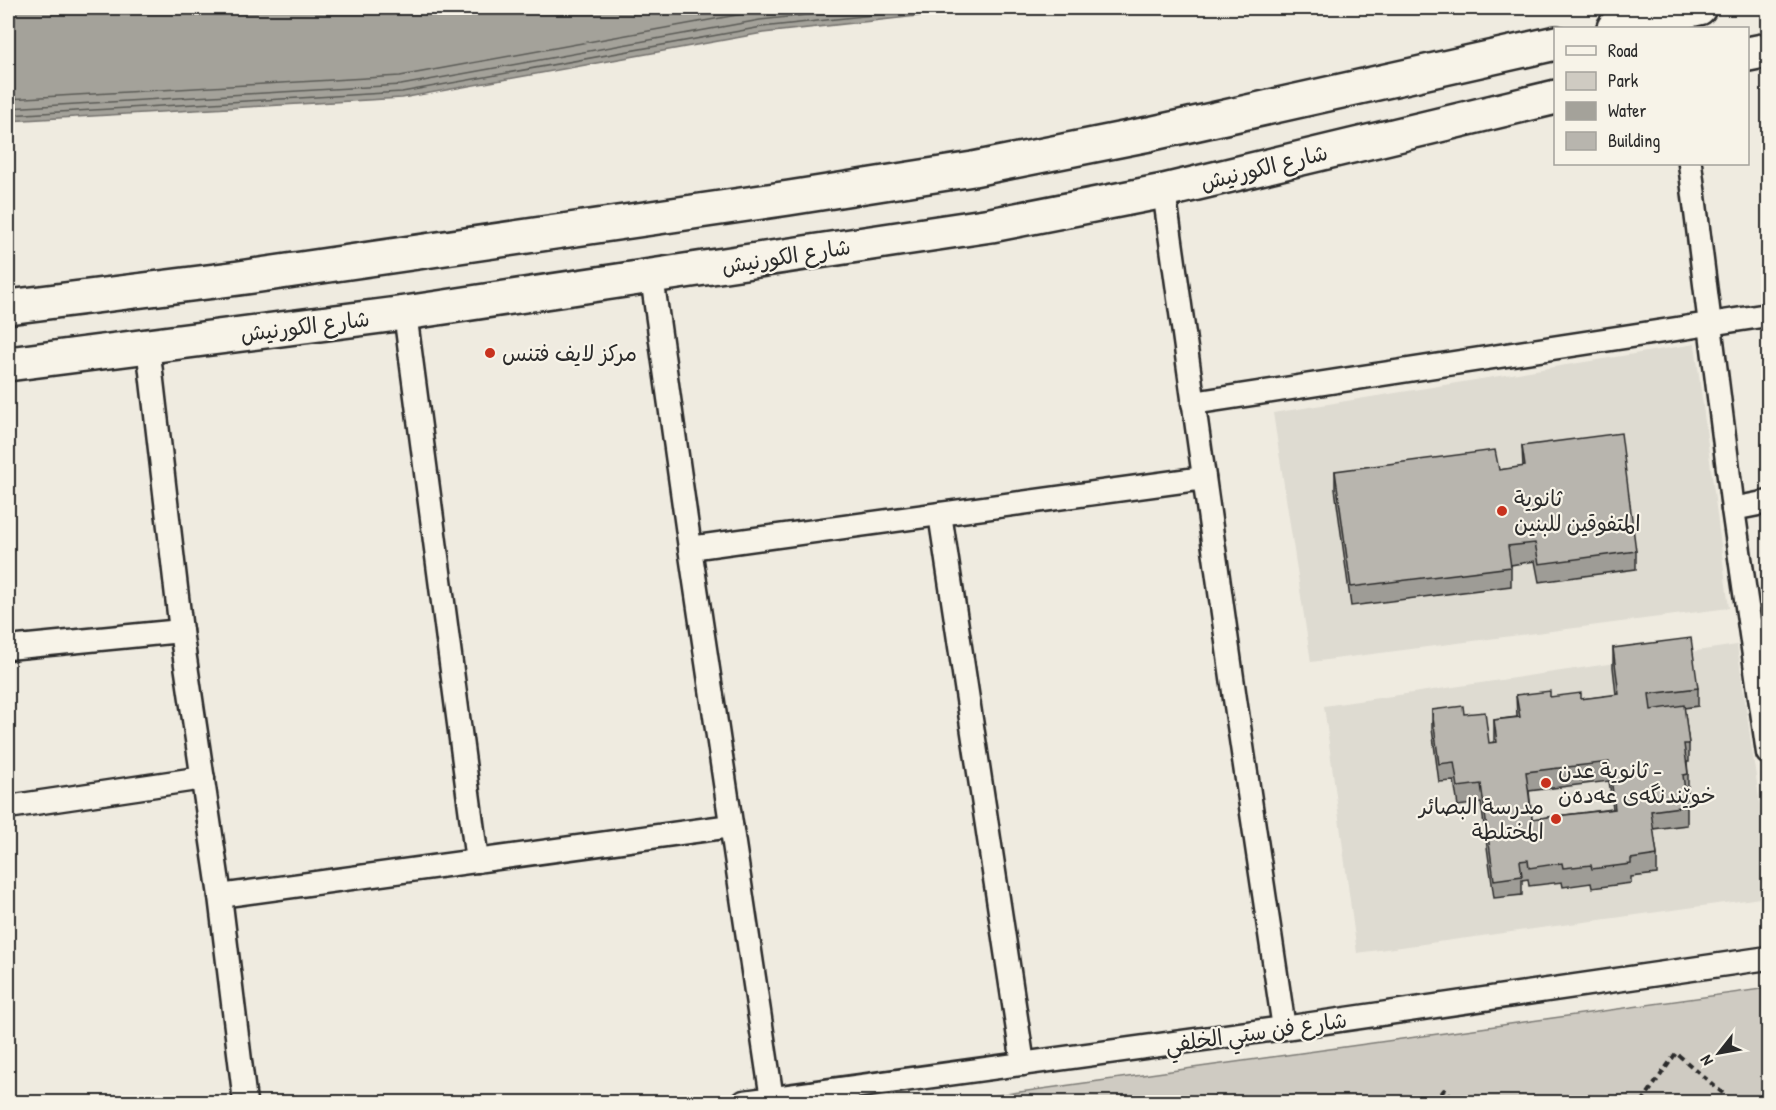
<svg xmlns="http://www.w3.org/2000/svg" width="1776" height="1110" viewBox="0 0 1776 1110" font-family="'Patrick Hand','Playpen Sans Arabic',sans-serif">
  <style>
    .built { fill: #dedbd1 }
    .green { fill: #cfcbc2; stroke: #7d7b76; stroke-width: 1.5 }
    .water { fill: #a4a29a; stroke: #74726e; stroke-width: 1.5 }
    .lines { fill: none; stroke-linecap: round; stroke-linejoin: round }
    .shore { stroke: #5b5b57; stroke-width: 1.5 }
    .minor-casing { stroke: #2b2b2b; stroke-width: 27 }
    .secondary-casing { stroke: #2b2b2b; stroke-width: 38 }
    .path { stroke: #2b2b2b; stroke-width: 4; stroke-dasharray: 6 4.5; stroke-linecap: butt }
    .minor { stroke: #f7f3e8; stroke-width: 22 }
    .secondary { stroke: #f7f3e8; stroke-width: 33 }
    .wall { fill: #9e9c96; stroke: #2b2b2b; stroke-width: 1.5; fill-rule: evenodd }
    .building { fill: #b8b5ae; stroke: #2b2b2b; stroke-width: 1.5; fill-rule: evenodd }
    .poi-dot { fill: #c8321e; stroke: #f7f3e8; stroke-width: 2 }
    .labels { text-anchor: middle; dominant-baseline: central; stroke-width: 4.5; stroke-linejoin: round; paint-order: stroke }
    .street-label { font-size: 22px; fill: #2b2b2b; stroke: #f7f3e8 }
    .poi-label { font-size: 22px; fill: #2b2b2b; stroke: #f7f3e8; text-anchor: start }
  </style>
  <rect width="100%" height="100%" fill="#efebe0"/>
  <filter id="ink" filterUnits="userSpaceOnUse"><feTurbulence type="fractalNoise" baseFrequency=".0167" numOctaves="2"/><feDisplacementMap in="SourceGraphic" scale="12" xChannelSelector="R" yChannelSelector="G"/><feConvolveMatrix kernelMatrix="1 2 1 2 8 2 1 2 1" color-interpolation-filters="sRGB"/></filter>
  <g filter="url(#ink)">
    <g class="built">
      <polygon points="1695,344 1729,608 1311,662 1273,413"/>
      <polygon points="1737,645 1768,860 1768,897 1357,953 1324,706"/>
    </g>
    <polygon class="green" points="1768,988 1768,1102 948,1102"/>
    <polygon class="water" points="8,8 990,8 763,33 402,98 8,121"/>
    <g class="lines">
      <g class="shore">
        <polyline points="8,99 400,76 759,11 789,8"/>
        <polyline points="8,108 401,85 760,20 870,8"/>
        <polyline points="8,115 402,92 762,27 937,8"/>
      </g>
      <g class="minor-casing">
        <g id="minor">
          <polyline points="1690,164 1733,509 1768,753"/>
          <polyline points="1164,191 1235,699 1284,1028"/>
          <polyline points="652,277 690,548 772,1099"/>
          <polyline points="405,313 477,861"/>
          <polyline points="148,346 181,631 220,896 245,1102"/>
          <polyline points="1193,403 1768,315"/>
          <polyline points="1733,509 1768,502"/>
          <polyline points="940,514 1023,1064"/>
          <polyline points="690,548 1204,478"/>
          <polyline points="8,648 181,631"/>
          <polyline points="8,807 203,778"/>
          <polyline points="220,896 731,826"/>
          <polyline points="744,1102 1284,1028 1768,958"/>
        </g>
      </g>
      <g class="secondary-casing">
        <g id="secondary">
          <polyline points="1614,28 1699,8"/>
          <polyline points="1748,54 1768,50"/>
          <polyline points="8,307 239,278 789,198 973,169 1149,134 1556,43"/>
          <polyline points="8,364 405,313 991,225 1164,191 1556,97"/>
        </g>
      </g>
      <g class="path">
        <polyline points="1435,1102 1444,1090 1460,1102"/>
        <polyline points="1642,1102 1676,1053 1733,1102"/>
      </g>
      <use href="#minor" class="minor"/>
      <use href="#secondary" class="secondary"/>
    </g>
    <g class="wall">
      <polygon points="1522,446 1636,551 1636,569 1539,582 1535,561 1511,565 1511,586 1351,606 1335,489 1335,471 1499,470 1523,467"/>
      <path d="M1613 648 1698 688V706L1684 708 1689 744V762H1687L1688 774V792L1685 793 1687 806V825L1653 829 1657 855V874L1631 877V883L1592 888 1591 883 1563 887 1562 882 1529 886 1528 879 1522 880V895L1494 898 1481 803 1458 806 1454 781 1439 782 1432 729V710L1464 714 1489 743 1494 742V720L1517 717 1516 695 1581 699 1616 695 1613 667ZM1609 781 1613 809 1532 819 1529 791Z"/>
    </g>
    <g class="building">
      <polygon points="1621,433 1636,551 1539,564 1535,543 1508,546 1511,567 1351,587 1335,471 1495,450 1499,470 1525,466 1522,446"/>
      <path d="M1691 638 1698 688 1649 694 1651 710 1684 705 1689 744H1684L1688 774 1683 775 1687 806 1651 811 1657 855 1631 859V864L1592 869 1591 865 1563 868 1562 863 1529 868 1528 860 1520 861 1522 876 1494 880 1481 784 1458 787 1454 762 1439 764 1432 710 1463 706 1464 714 1485 712 1489 743 1497 742 1494 720 1520 717 1516 695 1550 691V697L1581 693V699L1619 694 1613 648ZM1609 762 1615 809 1532 819 1526 772Z"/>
    </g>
  </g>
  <g class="poi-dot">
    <circle cx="490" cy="353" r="6"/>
    <circle cx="1502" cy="511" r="6"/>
    <circle cx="1546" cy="783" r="6"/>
    <circle cx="1556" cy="819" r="6"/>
  </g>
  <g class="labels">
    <g class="street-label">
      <text transform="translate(1264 167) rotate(-14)">شارع الكورنيش</text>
      <text transform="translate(786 256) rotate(-9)">شارع الكورنيش</text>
      <text transform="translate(305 326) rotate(-7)">شارع الكورنيش</text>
      <text transform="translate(1256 1032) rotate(-8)">شارع فن ستي الخلفي</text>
    </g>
    <g class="poi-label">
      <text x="502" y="353">مركز لايف فتنس</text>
      <text x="1514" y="498">ثانوية<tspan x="1514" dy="25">المتفوقين للبنين</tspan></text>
      <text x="1558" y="770">ثانوية عدن -<tspan x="1558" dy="25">خوێندنگەی عەدەن</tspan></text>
      <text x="1544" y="806" text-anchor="end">مدرسة البصائر<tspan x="1544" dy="25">المختلطة</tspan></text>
    </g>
  </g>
  <rect width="1776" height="1110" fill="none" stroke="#f7f3e8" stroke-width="30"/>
  <rect x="15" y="15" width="1746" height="1080" fill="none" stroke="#2b2b2b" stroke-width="2" filter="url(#ink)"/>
  <rect x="1554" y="27" width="195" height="138" fill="#f7f3e8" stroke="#a5a39c" stroke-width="1.5"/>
  <rect x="1566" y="46" width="30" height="9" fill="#f7f3e8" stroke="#a5a39c" stroke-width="1.5"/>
  <text x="1608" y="57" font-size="18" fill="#2b2b2b">Road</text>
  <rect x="1566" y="72" width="30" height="18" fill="#cfcbc2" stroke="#a5a39c" stroke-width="1.5"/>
  <text x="1608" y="87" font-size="18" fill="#2b2b2b">Park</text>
  <rect x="1566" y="102" width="30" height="18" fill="#a4a29a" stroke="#a5a39c" stroke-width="1.5"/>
  <text x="1608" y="117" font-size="18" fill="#2b2b2b">Water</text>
  <rect x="1566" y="132" width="30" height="18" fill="#b8b5ae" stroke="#a5a39c" stroke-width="1.5"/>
  <text x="1608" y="147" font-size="18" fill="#2b2b2b">Building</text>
  <g transform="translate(1719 1053) rotate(239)" stroke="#f7f3e8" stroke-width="4.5" paint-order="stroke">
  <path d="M0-4.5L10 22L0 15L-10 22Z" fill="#2b2b2b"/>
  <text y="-9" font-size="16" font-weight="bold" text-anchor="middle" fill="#2b2b2b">N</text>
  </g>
</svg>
